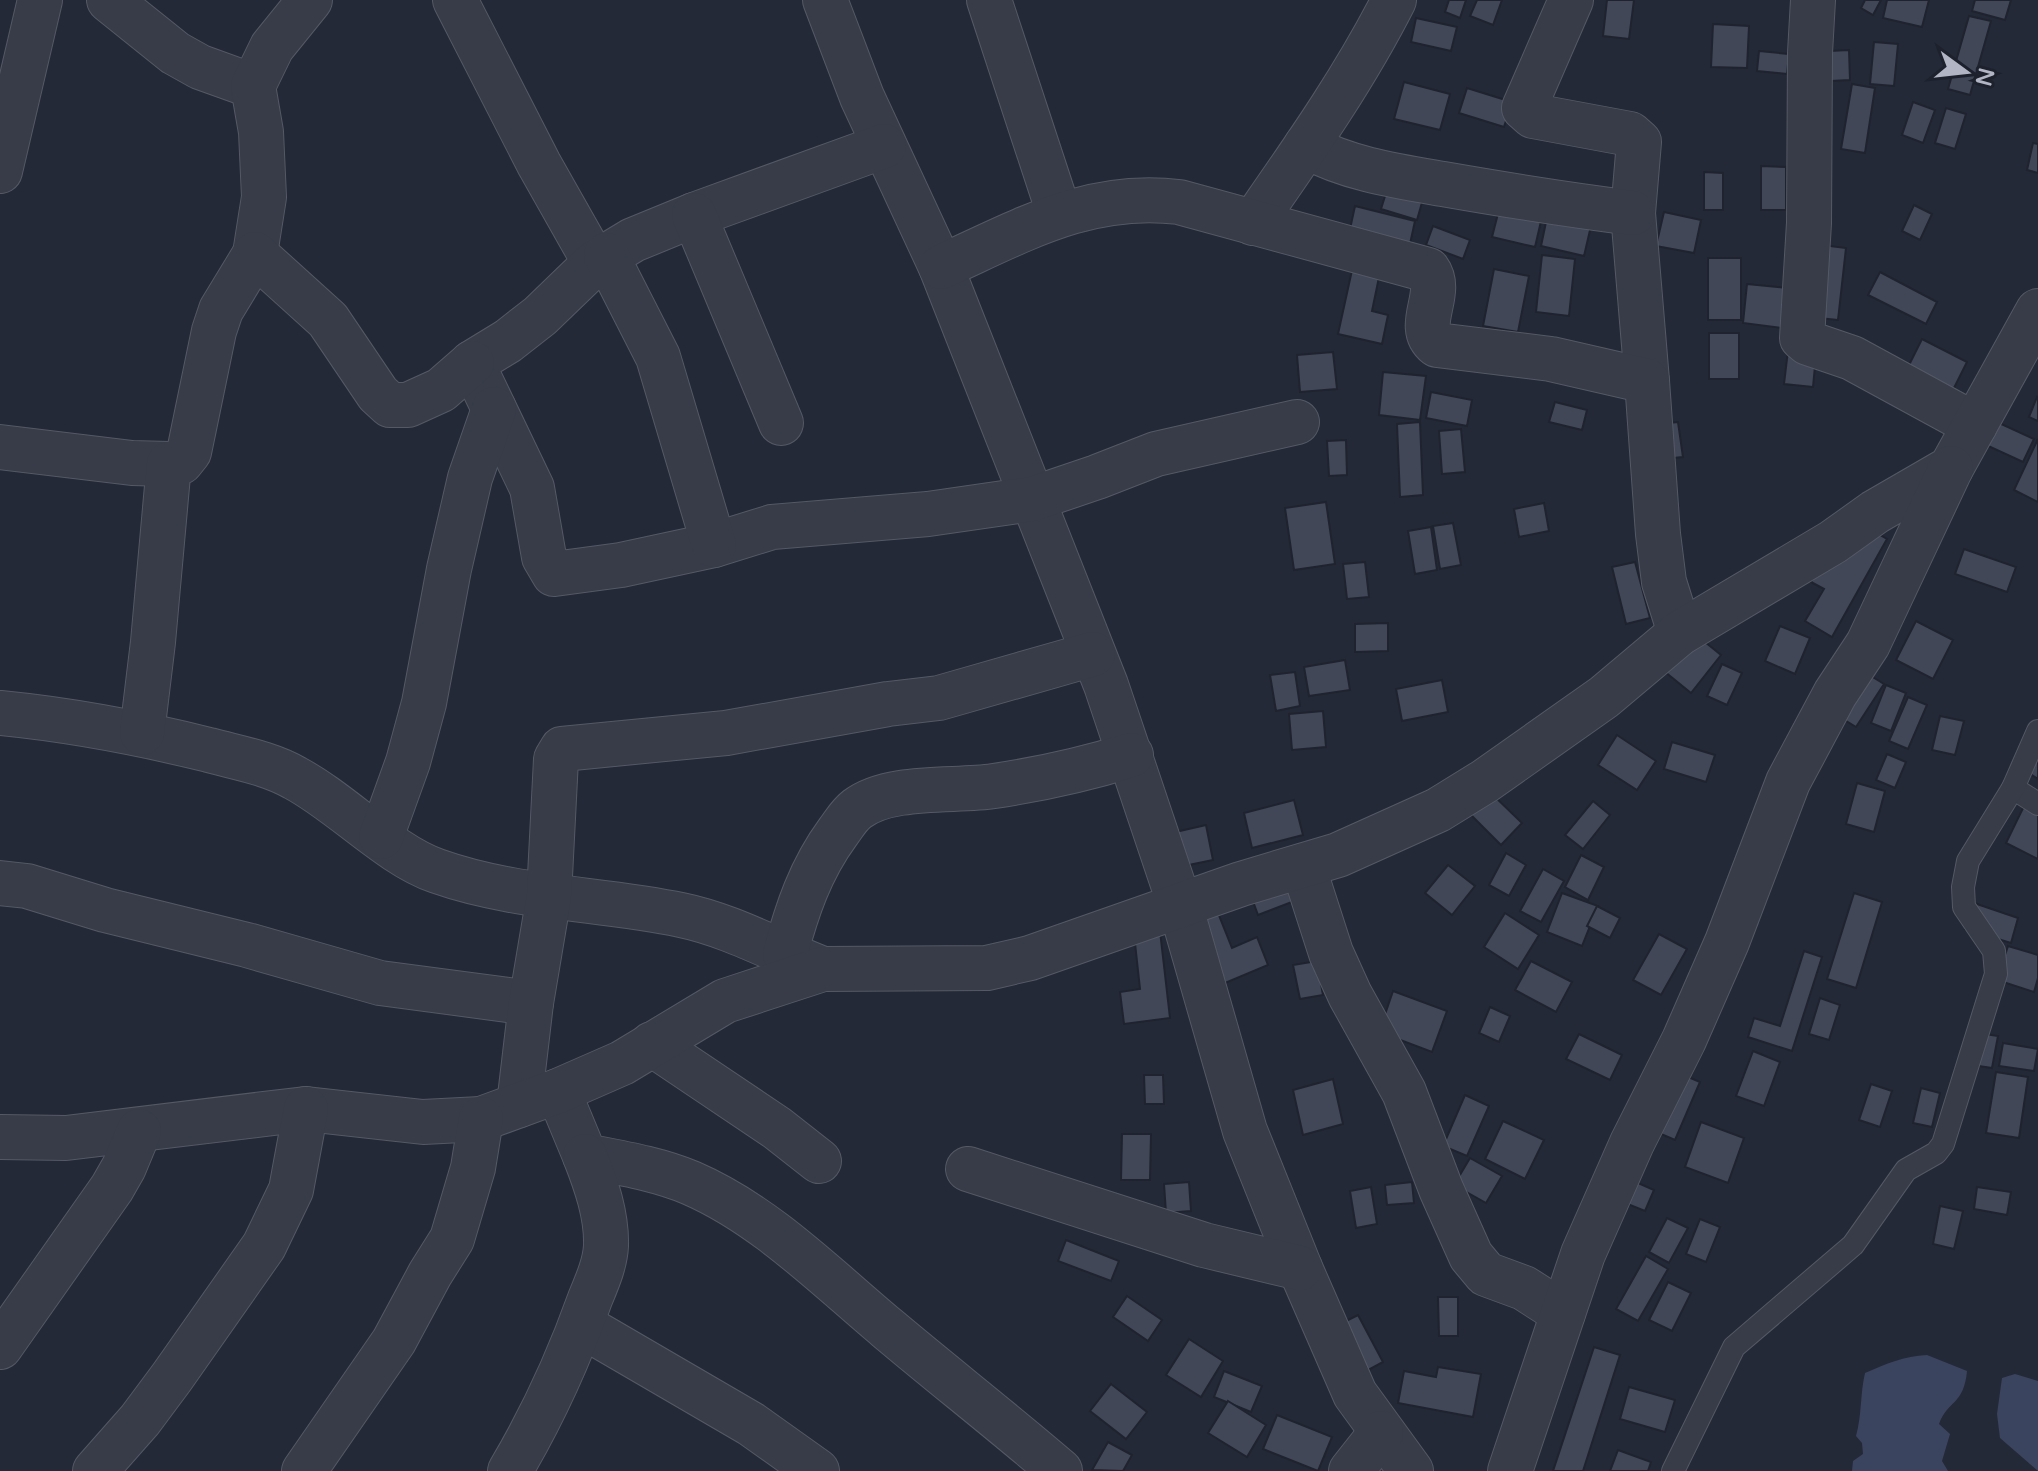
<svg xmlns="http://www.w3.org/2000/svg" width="2038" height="1471" viewBox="0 0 2038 1471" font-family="'Varela Round',sans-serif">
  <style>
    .water { fill: #3b445f }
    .building { fill: #414757; stroke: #1f232f; stroke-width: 2 }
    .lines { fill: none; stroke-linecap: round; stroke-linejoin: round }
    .service-casing { stroke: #555966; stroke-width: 24 }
    .minor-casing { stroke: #555966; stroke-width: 46 }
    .service { stroke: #373c48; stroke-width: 22 }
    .minor { stroke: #373c48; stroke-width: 44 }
  </style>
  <rect width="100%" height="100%" fill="#242937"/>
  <g class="water">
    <path d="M1927 1355 1967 1371C1964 1405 1947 1401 1939 1424L1950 1434 1942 1461 1948 1471H1852L1853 1461 1863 1454 1862 1443 1856 1436C1862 1415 1860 1394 1865 1373 1886 1364 1904 1356 1927 1355Z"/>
    <polygon points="2015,1374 2038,1381 2038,1471 2000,1438 1997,1414 2002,1378"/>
  </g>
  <g class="building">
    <polygon points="1449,0 1466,0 1460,18 1445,12"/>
    <polygon points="1477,0 1502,0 1493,25 1470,16"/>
    <polygon points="1607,0 1634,0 1629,39 1603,36"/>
    <polygon points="1865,0 1881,0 1873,15 1861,8"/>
    <polygon points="1887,0 1929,0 1922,27 1883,18"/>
    <polygon points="1975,0 2011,0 2005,20 1972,11"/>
    <polygon points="1969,16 1991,21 1970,95 1948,89"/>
    <polygon points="1416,18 1457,27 1451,51 1411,42"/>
    <polygon points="1713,24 1749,26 1747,68 1711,67"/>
    <polygon points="1874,42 1898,44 1894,86 1870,84"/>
    <polygon points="1849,50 1850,80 1811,82 1809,52"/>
    <polygon points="1759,51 1789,54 1787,74 1757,71"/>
    <polygon points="1404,82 1450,94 1440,130 1394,119"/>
    <polygon points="1852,84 1875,88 1865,153 1841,149"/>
    <polygon points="1467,88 1512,102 1504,127 1459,113"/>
    <polygon points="1913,102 1935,110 1923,143 1902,135"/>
    <polygon points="1946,108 1966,114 1955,149 1935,143"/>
    <polygon points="2033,143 2038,144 2038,173 2027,170"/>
    <polygon points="1761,166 1786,167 1786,210 1761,210"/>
    <polygon points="1394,167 1429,178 1417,220 1381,209"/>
    <polygon points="1704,172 1723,173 1723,210 1704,210"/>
    <polygon points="1503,194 1545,204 1535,247 1492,237"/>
    <polygon points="1550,203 1594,213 1584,256 1541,246"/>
    <polygon points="1914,205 1932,214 1920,240 1902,231"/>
    <polygon points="1355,206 1415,221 1410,244 1350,229"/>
    <polygon points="1664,212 1701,220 1694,253 1656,246"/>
    <polygon points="1433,226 1470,240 1463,259 1426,245"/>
    <polygon points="1806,243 1846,248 1838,320 1799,316"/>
    <polygon points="1356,252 1383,258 1372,311 1388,315 1382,344 1338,334"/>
    <polygon points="1542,255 1575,259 1569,316 1536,312"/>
    <rect x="1708" y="258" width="33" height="62"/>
    <polygon points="1494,269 1529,276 1518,332 1483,326"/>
    <polygon points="1880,272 1937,302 1926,324 1868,295"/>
    <polygon points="1747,284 1787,288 1782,328 1743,323"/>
    <rect x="1709" y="333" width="30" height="46"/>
    <polygon points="1922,339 1967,362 1952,392 1907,369"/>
    <polygon points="1789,342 1817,345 1813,387 1784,384"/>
    <polygon points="1333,352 1337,389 1300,392 1297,355"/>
    <polygon points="1383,372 1426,376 1420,420 1379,415"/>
    <polygon points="1431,392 1472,400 1467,426 1426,418"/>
    <polygon points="2037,397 2038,398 2038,421 2029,417"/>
    <polygon points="1555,402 1587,410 1582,430 1549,422"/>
    <polygon points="1984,416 2034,439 2023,462 1973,439"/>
    <polygon points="1420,422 1423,495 1400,497 1397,424"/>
    <polygon points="1678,422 1683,457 1653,460 1650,425"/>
    <polygon points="1461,429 1465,472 1442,474 1439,431"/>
    <polygon points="2038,439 2038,502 2014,490"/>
    <polygon points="1346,440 1347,475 1329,476 1327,441"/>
    <polygon points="1326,502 1335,564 1294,570 1285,508"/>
    <polygon points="1544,503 1549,531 1519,537 1514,509"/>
    <polygon points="1848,517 1887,539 1832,637 1805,621 1824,589 1811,582"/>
    <polygon points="1453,523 1461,565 1440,569 1433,526"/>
    <polygon points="1431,527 1437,570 1415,574 1408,531"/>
    <polygon points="1964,549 2016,567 2007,592 1955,574"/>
    <polygon points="1365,562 1369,597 1347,599 1343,564"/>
    <polygon points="1635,562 1650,618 1626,624 1612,567"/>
    <polygon points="1916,621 1953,640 1933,679 1896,660"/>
    <polygon points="1388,623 1388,651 1355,652 1355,624"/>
    <polygon points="1780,626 1810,638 1795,674 1765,661"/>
    <polygon points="1689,629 1721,655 1691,693 1659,667"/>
    <polygon points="1345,660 1350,690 1309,696 1304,667"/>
    <polygon points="1722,664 1742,673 1727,705 1707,696"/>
    <polygon points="1858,668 1884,684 1856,727 1830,711"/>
    <polygon points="1295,672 1300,706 1276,711 1270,675"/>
    <polygon points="1442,680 1448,712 1402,721 1396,689"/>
    <polygon points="1886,685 1906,693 1891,731 1871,723"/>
    <polygon points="1908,697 1927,705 1908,749 1889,741"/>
    <polygon points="1323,711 1326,747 1292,750 1289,714"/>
    <polygon points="1940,716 1964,721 1955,755 1932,750"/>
    <polygon points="1617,735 1656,761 1637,790 1598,765"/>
    <polygon points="1672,742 1715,755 1706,782 1664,769"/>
    <polygon points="2038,742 2038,779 2021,768"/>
    <polygon points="1887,754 1906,762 1895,788 1876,780"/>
    <polygon points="1857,783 1885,791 1874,832 1846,824"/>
    <polygon points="1490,792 1522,823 1501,845 1470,814"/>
    <polygon points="1294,800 1303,835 1252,848 1244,813"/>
    <polygon points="1593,801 1610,815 1583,849 1565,835"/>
    <polygon points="2024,806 2038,813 2038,859 2006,843"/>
    <polygon points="1206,825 1213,860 1179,867 1171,833"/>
    <polygon points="1506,853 1526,865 1509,896 1489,885"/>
    <polygon points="1581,855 1604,867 1588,900 1565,887"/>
    <polygon points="1448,865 1475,886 1452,915 1425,893"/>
    <polygon points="1543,869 1564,881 1541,922 1520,911"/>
    <polygon points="1298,878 1305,897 1258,915 1251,896"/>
    <polygon points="1562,893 1598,906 1582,946 1547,932"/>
    <polygon points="1854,893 1882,902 1856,988 1827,979"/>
    <polygon points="1214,903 1232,948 1257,937 1268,965 1218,986 1188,914"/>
    <polygon points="1974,903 2018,918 2011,943 1965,929"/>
    <polygon points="1597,906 1620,918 1610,938 1587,926"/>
    <polygon points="1505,913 1539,935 1518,969 1484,947"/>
    <polygon points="1160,931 1170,1018 1124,1024 1120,992 1140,989 1134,934"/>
    <polygon points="1659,934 1687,949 1661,995 1633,980"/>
    <polygon points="2008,946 2038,955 2038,978 2034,992 1997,980"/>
    <polygon points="1804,951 1822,957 1792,1051 1748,1037 1754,1018 1780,1026"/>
    <polygon points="1317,961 1323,995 1300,999 1293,965"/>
    <polygon points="1531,961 1572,982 1556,1012 1515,990"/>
    <polygon points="1393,991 1447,1011 1432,1052 1379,1032"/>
    <polygon points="1820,998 1840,1005 1829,1040 1809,1034"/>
    <polygon points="1490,1007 1510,1016 1499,1042 1479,1033"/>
    <polygon points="1978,1033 1998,1036 1992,1068 1972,1065"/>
    <polygon points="1579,1034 1622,1055 1610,1080 1566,1059"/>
    <polygon points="2003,1043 2038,1049 2034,1071 1999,1066"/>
    <polygon points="1753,1051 1780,1062 1764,1106 1736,1096"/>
    <polygon points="1672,1070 1700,1082 1675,1140 1647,1128"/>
    <polygon points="1996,1072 2028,1077 2019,1138 1986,1133"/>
    <polygon points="1144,1075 1163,1075 1164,1104 1145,1104"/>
    <polygon points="1333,1079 1343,1124 1303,1135 1293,1090"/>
    <polygon points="1871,1084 1892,1091 1880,1127 1859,1120"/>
    <polygon points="1921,1088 1940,1093 1932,1127 1913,1123"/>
    <polygon points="1465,1095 1489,1106 1467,1156 1443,1146"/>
    <polygon points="1503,1121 1544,1140 1525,1179 1485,1159"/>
    <polygon points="1701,1122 1744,1138 1728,1183 1685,1167"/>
    <polygon points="1122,1134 1151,1134 1150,1180 1121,1180"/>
    <polygon points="1470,1158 1502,1176 1486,1203 1454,1185"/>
    <polygon points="1629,1179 1654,1190 1645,1211 1620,1201"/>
    <polygon points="1189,1182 1191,1211 1166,1213 1164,1184"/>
    <polygon points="1412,1182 1414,1203 1387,1205 1385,1185"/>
    <polygon points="1371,1187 1377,1224 1356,1228 1350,1191"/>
    <polygon points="1977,1187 2011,1192 2007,1215 1974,1209"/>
    <polygon points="1940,1206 1963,1211 1954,1249 1933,1244"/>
    <polygon points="1667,1218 1688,1228 1669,1263 1649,1252"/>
    <polygon points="1700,1219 1720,1227 1706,1262 1686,1254"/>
    <polygon points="1066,1240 1119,1261 1111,1281 1058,1261"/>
    <polygon points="1646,1256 1668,1269 1638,1321 1616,1309"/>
    <polygon points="1668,1282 1691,1293 1672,1331 1649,1320"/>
    <polygon points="1127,1296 1162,1320 1148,1341 1113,1317"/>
    <polygon points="1438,1297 1458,1297 1458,1336 1439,1336"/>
    <polygon points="1358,1315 1383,1362 1361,1374 1336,1326"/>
    <polygon points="1189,1339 1223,1361 1201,1397 1166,1375"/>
    <polygon points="1594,1347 1620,1355 1583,1471 1553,1471"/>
    <polygon points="1438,1367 1481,1374 1473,1417 1398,1403 1404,1371 1436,1377"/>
    <polygon points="1224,1371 1262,1386 1251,1412 1214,1397"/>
    <polygon points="1111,1384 1147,1412 1126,1439 1090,1411"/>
    <polygon points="1629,1387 1675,1400 1665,1432 1620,1419"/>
    <polygon points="1228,1401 1266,1425 1247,1457 1208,1433"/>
    <polygon points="1277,1415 1332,1437 1318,1471 1263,1449"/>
    <polygon points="1108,1442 1132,1455 1123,1471 1092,1470"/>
    <polygon points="1618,1450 1651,1462 1648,1471 1610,1471"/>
  </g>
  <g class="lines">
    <g class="service-casing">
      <g id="service">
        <polyline points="2013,788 2038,804"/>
        <polyline points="1673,1471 1734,1347 1853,1245 1906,1170 1936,1153 1943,1144 1996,974 1994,951 1964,907 1963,887 1968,861 2013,788 2038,731"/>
      </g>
    </g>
    <g class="minor-casing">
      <g id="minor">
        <polyline points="109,0 175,53 200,67 253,86"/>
        <polyline points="455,0 539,164 595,263"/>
        <polyline points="825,0 862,97 941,267 1106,685 1180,905 1245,1131 1300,1268 1355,1394 1411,1471"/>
        <polyline points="989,0 1059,213"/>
        <polyline points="1571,0 1524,108 1533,116 1630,134 1639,142 1633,213 1647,381"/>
        <polyline points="1813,0 1810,53 1809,223 1802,338 1808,343 1852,358 1975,425"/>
        <polyline points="884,146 694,215 633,240 595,263 540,316 508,341 472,363 532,488 544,557 554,574 621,565 714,545 772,527 928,514 1032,499 1097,477 1156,454 1297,422"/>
        <path d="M1306 146C1348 169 1396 176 1443 184 1506 195 1569 205 1633 213"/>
        <polyline points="0,171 40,0"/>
        <polyline points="694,215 781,423"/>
        <path d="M1253 223C1303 151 1354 79 1394 0"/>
        <polyline points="255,254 264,197 261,132 253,86 272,47 310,0"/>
        <polyline points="606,255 658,357 714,545"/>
        <path d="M941 267C1021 231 1088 191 1179 202L1428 270C1445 293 1413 326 1437 345L1551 359 1647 381 1658 534 1664 582 1680 633"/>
        <polyline points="0,447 132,463 169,464"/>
        <path d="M0 713C71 720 140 733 209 750 238 758 269 763 295 778 342 803 390 855 437 871 516 899 600 898 681 915 730 925 776 951 823 969"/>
        <polyline points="142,733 153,642 169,464 181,462 189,452 214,331 221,310 255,254 328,320 378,394 390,405 408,405 441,390 472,363"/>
        <polyline points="381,837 408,762 424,703 449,569 470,478 494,409"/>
        <polyline points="1303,866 1331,953 1350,995 1404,1092 1441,1189 1471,1256 1486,1274 1524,1288 1563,1313"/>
        <polyline points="0,883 27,886 105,910 247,945 380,983 531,1003"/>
        <path d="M785 954C797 910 810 870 838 832 844 824 849 815 857 809 890 784 955 792 994 786 1041 779 1086 769 1131 755"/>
        <polyline points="652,1044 777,1128 819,1161"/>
        <path d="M558 1091 585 1156C621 1163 658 1169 691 1183 765 1215 826 1277 887 1328 944 1376 1003 1422 1060 1471"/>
        <polyline points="519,1105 531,1003 549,896 556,759 562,749 726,733 888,704 939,698 1093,654"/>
        <polyline points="0,1137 66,1138 306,1109 423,1122 481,1119 558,1091 622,1063 725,1001 823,969 987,968 1030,958 1241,884 1338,855 1438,810 1485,781 1604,697 1680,633 1833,542 1875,512 1951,468 2038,311"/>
        <polyline points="968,1169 1204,1245 1300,1268"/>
        <polyline points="581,1325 751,1424 817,1471"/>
        <polyline points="0,1347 112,1188 124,1167 139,1131"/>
        <polyline points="95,1471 140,1420 172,1377 264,1246 291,1190 306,1109"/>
        <polyline points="304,1471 394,1341 430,1274 452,1239 473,1168 481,1119"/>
        <path d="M510 1471C542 1417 569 1358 590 1299 597 1282 605 1264 606 1246 607 1215 596 1184 585 1156"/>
        <polyline points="1351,1471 1381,1433"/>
        <polyline points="1510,1471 1583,1254 1632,1143 1684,1040 1727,942 1788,782 1835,694 1868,644 1951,468"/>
      </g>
    </g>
    <use href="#service" class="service"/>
    <use href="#minor" class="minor"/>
  </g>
  <g transform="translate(1966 72) rotate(105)" stroke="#1d212d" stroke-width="6" paint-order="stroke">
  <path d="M0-6L14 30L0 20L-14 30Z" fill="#b2b6c4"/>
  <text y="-12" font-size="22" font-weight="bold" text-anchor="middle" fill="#b2b6c4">N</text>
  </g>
</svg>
